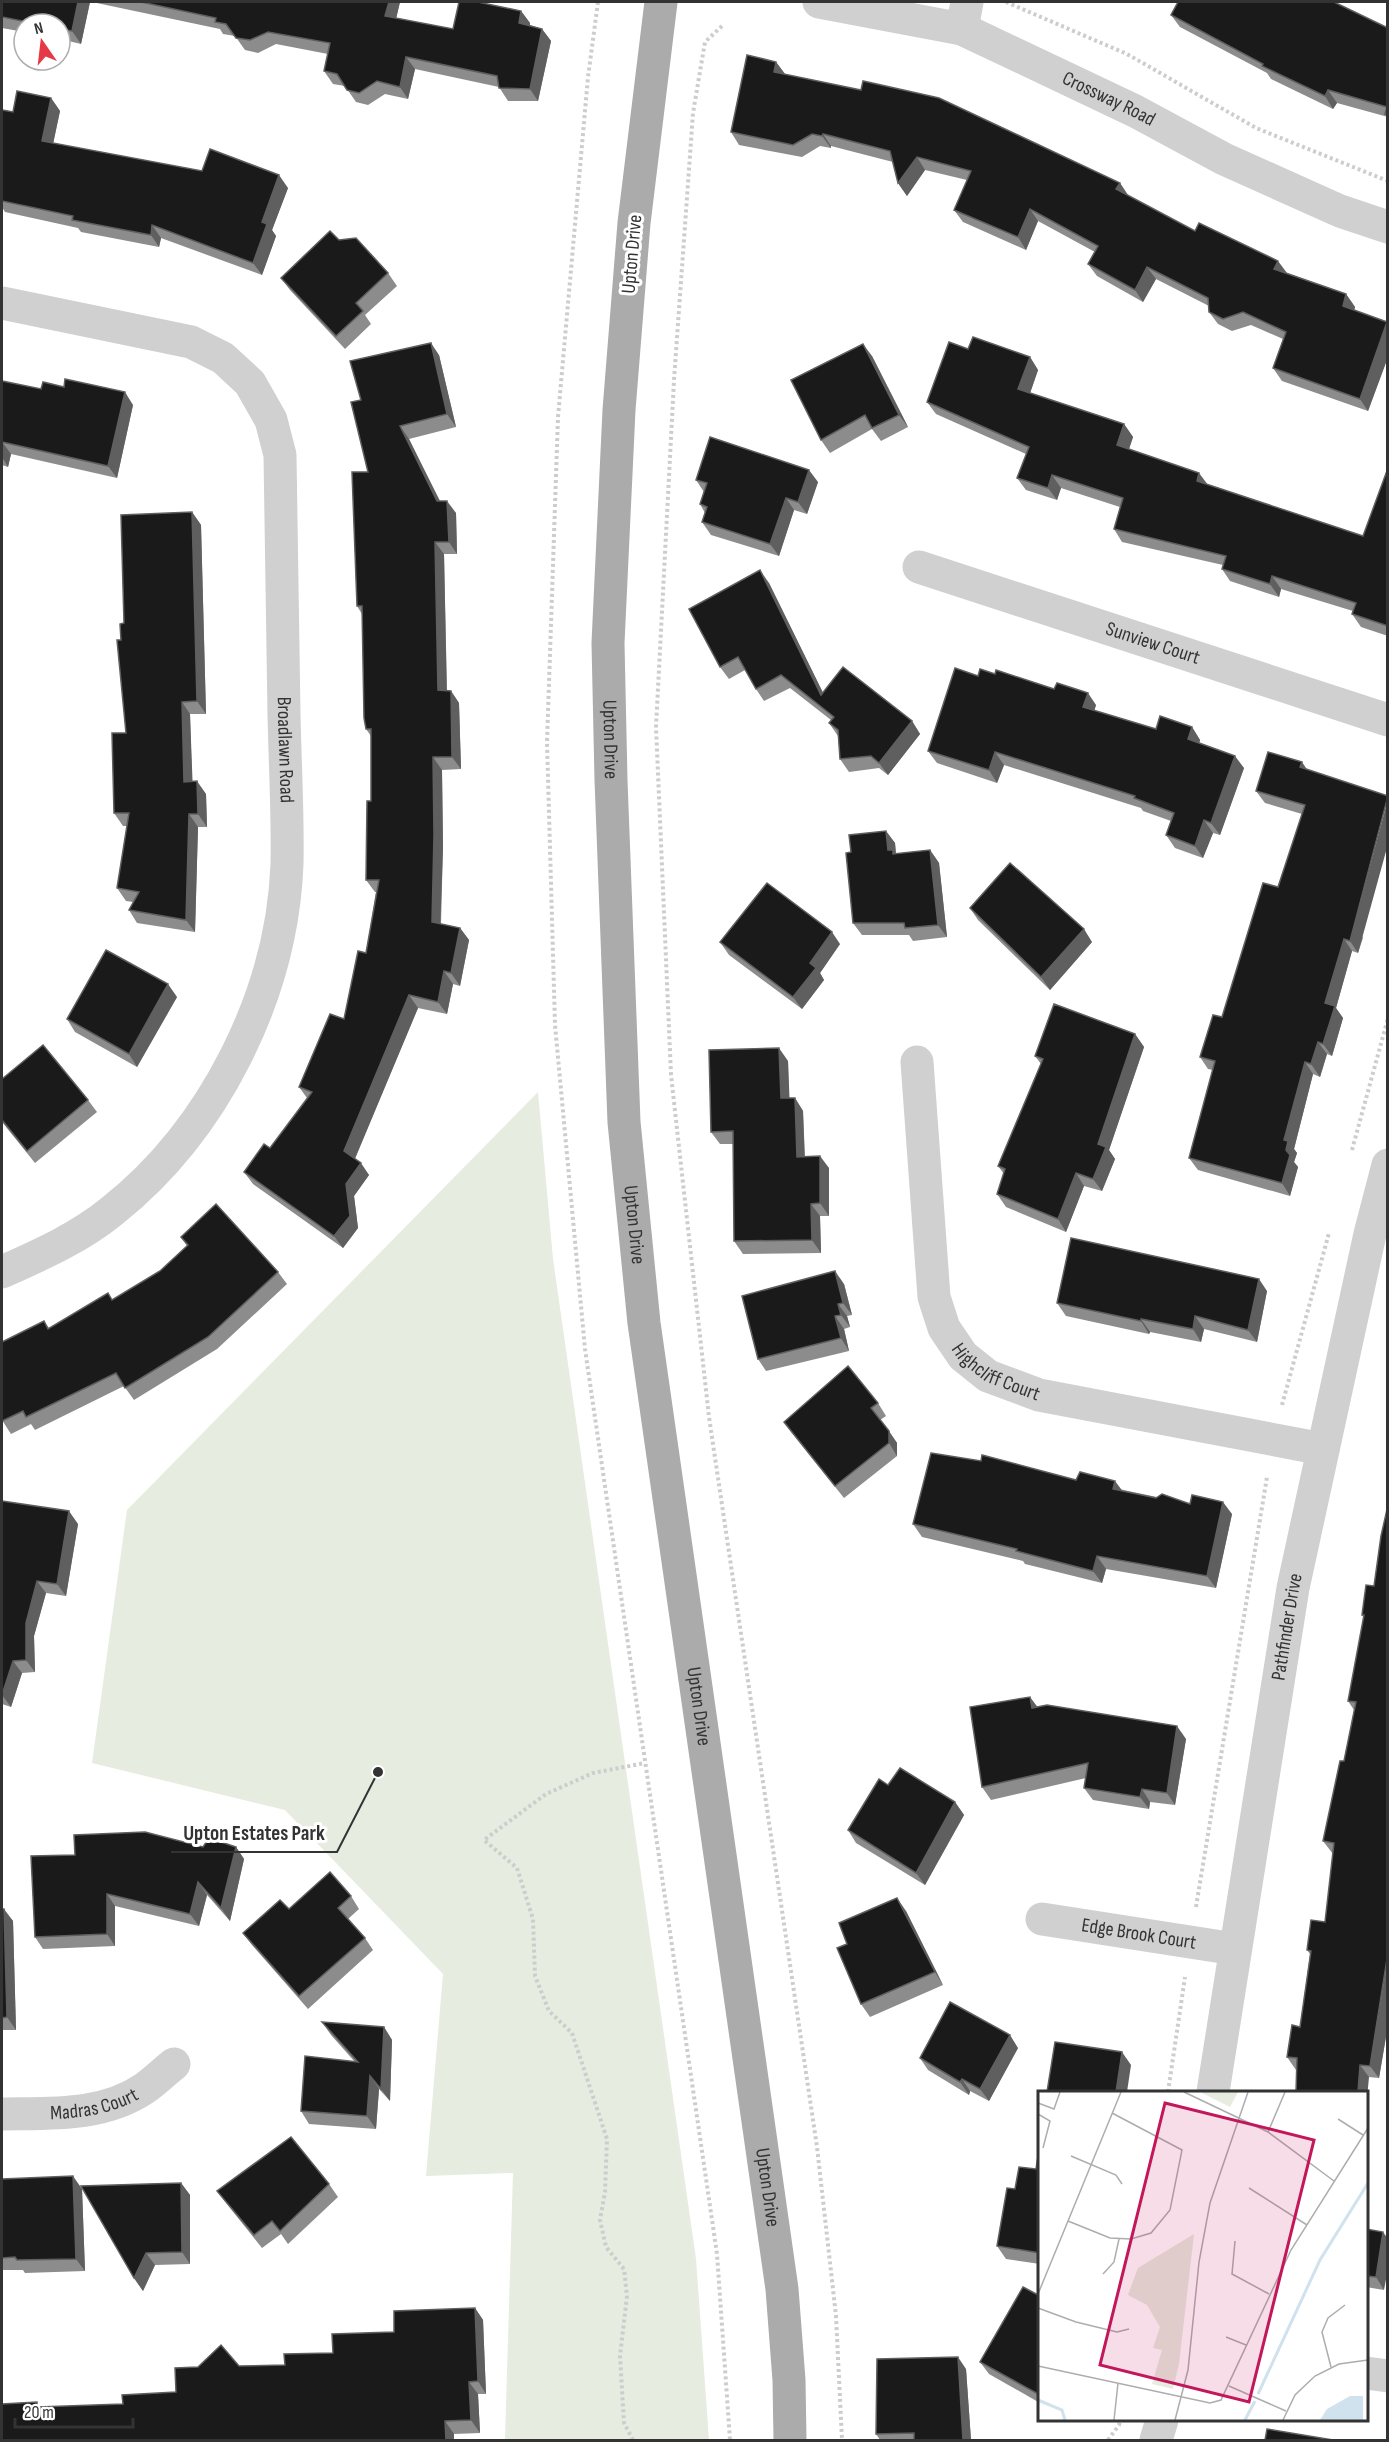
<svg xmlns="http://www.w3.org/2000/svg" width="1389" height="2442" viewBox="0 0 1389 2442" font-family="'Sofia Sans Condensed',sans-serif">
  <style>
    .green { fill: #e6ecdf }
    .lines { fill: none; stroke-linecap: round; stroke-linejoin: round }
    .path { stroke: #cdcdcd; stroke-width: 4; stroke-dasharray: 3 3; stroke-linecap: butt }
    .minor { stroke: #d0d0d0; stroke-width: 33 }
    .major { stroke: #ababab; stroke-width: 33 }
    .wall { fill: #8c8c8c }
    .shaded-wall { fill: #5f5f5f }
    .building { fill: #1a1a1a; stroke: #5f5f5f; stroke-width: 1.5 }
    .labels { text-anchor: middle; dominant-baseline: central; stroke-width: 6; stroke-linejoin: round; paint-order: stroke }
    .street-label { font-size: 20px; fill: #333; stroke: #fff }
    .inset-river { fill: none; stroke: #cfe2ee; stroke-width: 3 }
    .inset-road { fill: none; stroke: #adadad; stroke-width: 1.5 }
    .view { fill: #c2185b; fill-opacity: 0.15; stroke: #c2185b; stroke-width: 3 }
    .inset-edge { fill: none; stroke: #333; stroke-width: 3 }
    .leader { fill: none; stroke: #333; stroke-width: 2 }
    .callout-dot { fill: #333; stroke: #fff; stroke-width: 2 }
    .callout-label { font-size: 21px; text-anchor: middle; font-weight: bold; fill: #333; stroke: #fff; stroke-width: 6; stroke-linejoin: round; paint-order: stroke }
  </style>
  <rect width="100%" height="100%" fill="#fff"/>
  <polygon class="green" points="538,1092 553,1259 696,2259 709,2440 505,2440 513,2173 426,2176 443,1974 285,1810 92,1763 127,1510"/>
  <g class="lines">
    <g class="path">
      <polyline points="598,2 588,77 558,417 547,742 555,1025 585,1349 717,2254 730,2440"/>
      <polyline points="1006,2 1127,54 1256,128 1388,181"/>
      <polyline points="722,26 705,42 693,113 674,380 656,727 671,1075 709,1417 817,2147 836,2316 842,2440"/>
      <polyline points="1352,1150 1388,1018"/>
      <polyline points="1282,1405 1329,1233"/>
      <polyline points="1196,1907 1267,1477"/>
      <polyline points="1168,2092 1185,1977"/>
      <polyline points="633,2440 624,2423 620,2356 627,2296 624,2269 606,2247 600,2220 605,2192 607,2139 572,2033 549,2011 535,1976 533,1919 517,1868 484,1840 546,1794 593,1773 645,1763"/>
      <polyline points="1108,2440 1119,2425 1120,2420"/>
    </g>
    <g class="minor">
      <path id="s1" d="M819 2 962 29 1135 111 1224 159 1340 211 1388 227"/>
      <polyline points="962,29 967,2"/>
      <path id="s2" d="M2 303 191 342 223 358 250 383 271 420 280 455C281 542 283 628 284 714 285 764 288 814 287 864 282 995 214 1130 112 1211 79 1238 40 1255 2 1272"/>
      <path id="s3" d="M919 567 1388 720"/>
      <path id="s4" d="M917 1062 934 1297 944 1328 963 1356 988 1376 1039 1395 1323 1449"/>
      <path id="s5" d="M1042 1919 1235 1949"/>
      <path id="s6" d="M1213 2092 1293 1588 1370 1234 1388 1165"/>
      <path id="s7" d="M2 2114C50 2113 103 2117 145 2088 155 2081 164 2072 174 2064"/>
      <polyline points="1366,2373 1388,2376"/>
      <polyline points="1156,2440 1162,2420"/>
    </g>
    <path class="major" id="s8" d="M661 2 634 223 619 410 608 643 611 780 624 1122 644 1323 782 2289 789 2380 790 2440"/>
  </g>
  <g class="wall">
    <polygon points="2,2 90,2 81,44 60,39 60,24 24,24 24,32 2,28"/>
    <polygon points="92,2 400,2 396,18 453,29 521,11 530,23 530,25 542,29 551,41 538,101 508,101 499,87 415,69 408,99 385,94 368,105 356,102 345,86 333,84 324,71 328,54 276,44 258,53 245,50 235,36 223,34 220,29"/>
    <polygon points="1171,15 1388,28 1388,117 1337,103 1333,109 1271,79 1267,73 1180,27"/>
    <polygon points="776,62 785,74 1120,183 1128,196 1195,231 1287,273 1346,294 1355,307 1354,310 1388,322 1388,357 1368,411 1282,381 1273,368 1283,339 1251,325 1232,331 1218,324 1209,312 1209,306 1156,279 1143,302 1097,276 1088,264 1095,252 1038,221 1026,250 963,222 954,210 967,180 925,170 907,196 898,183 893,162 831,146 831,148 820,146 802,157 739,145 731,132"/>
    <polygon points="51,98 60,111 53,143 288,188 272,230 276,236 262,275 161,238 159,247 81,232 78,228 5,212 2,207 2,110 13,112"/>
    <polygon points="339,240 388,273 397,286 365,315 371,324 345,349 290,290 281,278"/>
    <polygon points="968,349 1030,357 1038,370 1030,393 1124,424 1133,437 1129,449 1208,485 1363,536 1388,468 1388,636 1361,627 1352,614 1353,611 1281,589 1279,597 1230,581 1222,569 1223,565 1122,542 1114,529 1120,507 1061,488 1057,500 1026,490 1017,478 1026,454 936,414 927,402"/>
    <polygon points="439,355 456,427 409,439 439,501 456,513 457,554 444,554 447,691 451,691 459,703 461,769 442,770 443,847 441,924 460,928 469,940 460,986 453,984 447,1014 418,1008 355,1159 369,1175 354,1196 358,1228 343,1248 253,1184 244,1172 270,1148 307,1098 299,1087 344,1019 366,953 376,892 375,892 366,880 371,801 371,736 366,729 362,614 357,606 368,472 361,400"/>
    <polygon points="872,356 908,427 881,441 872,429 830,453 821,440"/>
    <polygon points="2,381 41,389 133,405 117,478 11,454 8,467 2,465"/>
    <polygon points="696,480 818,482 807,514 794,510 779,556 711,535 702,522 705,513 700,504 704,492"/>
    <polygon points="192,512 201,525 206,714 190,714 192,781 206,794 207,827 198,827 195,932 137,923 129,910 133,902 126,901 117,888 127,826 123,826 114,813 126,733 121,640 124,623"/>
    <polygon points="769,583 823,693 912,721 920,734 888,775 879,768 849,772 840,759 838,736 829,723 831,720 790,688 764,701 756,689 745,670 729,679 720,667"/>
    <polygon points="978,676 1096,705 1094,710 1156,729 1192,727 1200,740 1199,743 1244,768 1220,835 1213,833 1203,858 1175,848 1166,835 1171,821 1143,811 1141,808 1004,765 997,783 937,763 928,751"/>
    <polygon points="1302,762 1363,938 1358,953 1352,951 1336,1008 1343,1018 1332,1056 1327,1054 1320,1077 1313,1074 1294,1149 1297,1153 1294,1162 1298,1167 1290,1196 1198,1170 1189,1158 1213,1070 1208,1069 1200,1057 1222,1017 1278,887 1302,814 1265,803 1256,791"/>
    <polygon points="886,831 895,843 896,854 930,850 939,863 947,937 913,941 909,935 862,935 853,923 851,852"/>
    <polygon points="970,908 1092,942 1050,990 978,920"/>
    <polygon points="720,942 840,944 820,973 824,980 802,1009 729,955"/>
    <polygon points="177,997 137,1067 75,1032 67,1019"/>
    <polygon points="1135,1034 1144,1047 1109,1150 1115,1159 1102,1191 1084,1186 1066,1232 1006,1207 997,1194 1004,1174 998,1166 1041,1064 1035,1056"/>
    <polygon points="788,1061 789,1098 795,1098 803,1111 805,1157 829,1168 829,1216 820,1216 821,1253 743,1254 734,1241 734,1144 720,1144 711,1132"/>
    <polygon points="2,1079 88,1100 97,1112 35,1163 2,1122"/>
    <polygon points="181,1237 278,1272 287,1284 217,1349 134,1400 124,1386 35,1430 31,1424 11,1434 2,1420 44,1321 49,1328 112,1300 160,1271 187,1246"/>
    <polygon points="844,1284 852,1315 847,1316 850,1327 844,1329 849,1351 766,1371 758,1359"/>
    <polygon points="1267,1291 1257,1342 1204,1329 1201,1342 1150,1332 1149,1334 1066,1316 1057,1303"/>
    <polygon points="878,1403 886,1416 880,1420 897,1443 897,1456 844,1498 793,1434 784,1422"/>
    <polygon points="1076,1480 1190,1504 1232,1514 1216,1588 1106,1569 1102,1583 1025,1564 1023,1561 922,1537 913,1524"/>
    <polygon points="2,1501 78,1524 66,1596 46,1593 34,1636 35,1672 22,1673 11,1707 2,1704"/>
    <polygon points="1388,1505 1388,2025 1379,2078 1296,2070 1287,2057 1300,2027 1310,1954 1307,1950 1325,1922 1333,1854 1323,1841 1344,1761 1354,1710 1348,1701 1364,1618 1362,1615 1374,1586"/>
    <polygon points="1038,1707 1186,1739 1175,1805 1150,1802 1149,1809 1093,1800 1084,1788 1086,1778 991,1800 982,1787"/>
    <polygon points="888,1785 955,1802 964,1815 925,1885 856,1843 848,1830"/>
    <polygon points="203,1847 236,1847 244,1859 230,1921 207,1895 199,1926 115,1906 115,1946 43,1949 35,1937 75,1855"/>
    <polygon points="351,1896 359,1909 348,1919 365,1938 373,1950 308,2009 252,1945 243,1933 289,1909"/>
    <polygon points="2,1909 13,1921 16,2030 2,2030"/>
    <polygon points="906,1911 943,1985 870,2017 861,2004 847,1944"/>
    <polygon points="322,2022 384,2027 392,2040 390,2101 379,2089 376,2129 309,2124 301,2111 355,2062 331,2035"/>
    <polygon points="1018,2048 989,2101 970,2091 969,2095 928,2070 920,2058"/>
    <polygon points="1040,2143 1040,2264 1006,2259 997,2246 1015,2189 1036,2169"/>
    <polygon points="2,2179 82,2189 85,2271 25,2273 23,2270 2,2270"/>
    <polygon points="181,2183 190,2195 190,2264 155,2265 143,2291 134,2278 81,2186"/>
    <polygon points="329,2184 338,2197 288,2244 281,2234 262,2248 226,2203 217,2191"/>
    <polygon points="1366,2230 1384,2290 1366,2287"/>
    <polygon points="1040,2296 1040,2403 989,2374 980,2362"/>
    <polygon points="475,2308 483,2320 486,2394 478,2394 480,2433 454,2434 41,2407 123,2404 176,2392 239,2366 285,2365 333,2353 394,2332"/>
    <polygon points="966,2369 971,2440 880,2440 876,2434"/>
  </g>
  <g class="shaded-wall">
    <polygon points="78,2 90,2 81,44 72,31"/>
    <polygon points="389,2 400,2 394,28 385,16"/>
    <polygon points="521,11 530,23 528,35 519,23"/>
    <polygon points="542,29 551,41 538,101 530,89"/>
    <polygon points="406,57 415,69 408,99 400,87"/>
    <polygon points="776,62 785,74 774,72"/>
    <polygon points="1328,90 1337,103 1333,109 1325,96"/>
    <polygon points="51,98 60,111 51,154 42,141"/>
    <polygon points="823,134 831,146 831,148 822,136"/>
    <polygon points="917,157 925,170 907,196 898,183"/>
    <polygon points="279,175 288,188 272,230 276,236 262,275 253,263 262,222"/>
    <polygon points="1120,183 1128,195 1125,202 1116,189"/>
    <polygon points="1030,209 1038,221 1026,250 1018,237"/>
    <polygon points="152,225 161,238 159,247 151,235"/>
    <polygon points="1278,261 1287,273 1274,269"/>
    <polygon points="1147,267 1156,279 1143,302 1135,290"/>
    <polygon points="1346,294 1355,307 1352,318 1343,306"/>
    <polygon points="1387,322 1388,357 1368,411 1360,399"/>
    <polygon points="431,343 439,355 456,427 447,414"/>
    <polygon points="863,344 872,356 908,427 899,415"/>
    <polygon points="1030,357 1038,370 1027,402 1018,389"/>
    <polygon points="125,392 133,405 117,478 108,466"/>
    <polygon points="1124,424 1133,437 1126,458 1117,445"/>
    <polygon points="400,426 409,439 446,513 437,501"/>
    <polygon points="2,442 11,454 8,467 2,457"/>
    <polygon points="809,470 818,482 807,514 798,502"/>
    <polygon points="1199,473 1208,485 1197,481"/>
    <polygon points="1052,475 1061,488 1057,500 1048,488"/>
    <polygon points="786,498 794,510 779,556 770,544"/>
    <polygon points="447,501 456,513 457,554 449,542"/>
    <polygon points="192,512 201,525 206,714 197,701"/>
    <polygon points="435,542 444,554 447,703 438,690"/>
    <polygon points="760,570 769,583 830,707 821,695"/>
    <polygon points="1272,576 1281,589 1279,597 1270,584"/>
    <polygon points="451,691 459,703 461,769 452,757"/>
    <polygon points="1088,693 1096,705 1092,719 1083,707"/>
    <polygon points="182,702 190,714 193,794 184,782"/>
    <polygon points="912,721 920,734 888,775 879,763"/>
    <polygon points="1192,727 1200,740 1197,752 1188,739"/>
    <polygon points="995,752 1004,765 997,783 989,770"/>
    <polygon points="1235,756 1244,768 1220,835 1211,823"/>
    <polygon points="433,757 442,770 443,847 440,934 432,922"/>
    <polygon points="1302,762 1310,774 1300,767"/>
    <polygon points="197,781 206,794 207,827 198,814"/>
    <polygon points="1388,799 1388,844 1358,953 1350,941"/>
    <polygon points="189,814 198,827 195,932 186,920"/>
    <polygon points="1204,820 1213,833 1203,858 1195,846"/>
    <polygon points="886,831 895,843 896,855 901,862 888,850"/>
    <polygon points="930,850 939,863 947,937 938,925"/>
    <polygon points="460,928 469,940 460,986 451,973"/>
    <polygon points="1084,929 1092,942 1050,990 1041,977"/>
    <polygon points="832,932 840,944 820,973 824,980 802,1009 793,997 810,963"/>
    <polygon points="1344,939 1352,951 1336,1008 1343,1018 1332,1056 1323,1044 1325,1003"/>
    <polygon points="444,971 453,984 447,1014 438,1002"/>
    <polygon points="168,984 177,997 137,1067 129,1054"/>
    <polygon points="409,995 418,1008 353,1163 344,1151"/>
    <polygon points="1135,1034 1144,1047 1109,1150 1115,1159 1102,1191 1093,1179 1098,1144"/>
    <polygon points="1318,1042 1327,1054 1320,1077 1311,1064"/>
    <polygon points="779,1048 788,1061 790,1111 781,1098"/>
    <polygon points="1305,1062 1313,1074 1294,1149 1297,1153 1294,1162 1298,1167 1290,1196 1282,1183 1286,1150 1284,1140"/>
    <polygon points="795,1098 803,1111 805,1169 797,1157"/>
    <polygon points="820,1156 829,1168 829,1216 820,1203"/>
    <polygon points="361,1163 369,1175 354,1196 358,1228 343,1248 334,1236 346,1184"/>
    <polygon points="1076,1173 1084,1186 1066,1232 1058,1219"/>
    <polygon points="811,1204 820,1216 821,1253 812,1240"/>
    <polygon points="835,1271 844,1284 852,1315 843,1303"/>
    <polygon points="1259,1279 1267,1291 1257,1342 1248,1330"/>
    <polygon points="838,1304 847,1316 850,1327 841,1315"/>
    <polygon points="835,1316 844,1329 849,1351 841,1338"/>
    <polygon points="1195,1316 1204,1329 1201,1342 1193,1329"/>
    <polygon points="1141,1319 1150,1332 1149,1334 1141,1321"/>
    <polygon points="889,1431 897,1443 897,1456 889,1443"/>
    <polygon points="1115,1481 1124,1493 1113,1489"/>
    <polygon points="1223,1502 1232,1514 1216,1588 1207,1576"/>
    <polygon points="69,1511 78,1524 66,1596 57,1584"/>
    <polygon points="1097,1556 1106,1569 1102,1583 1093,1571"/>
    <polygon points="37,1581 46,1593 34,1636 35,1672 26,1660 26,1623"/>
    <polygon points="13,1661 22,1673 11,1707 2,1695"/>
    <polygon points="1030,1697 1039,1709 1032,1708"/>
    <polygon points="1177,1726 1186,1739 1175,1805 1167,1793"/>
    <polygon points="1142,1789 1150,1802 1149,1809 1140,1797"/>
    <polygon points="955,1802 964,1815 925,1885 916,1873"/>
    <polygon points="236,1847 244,1859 230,1921 221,1908"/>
    <polygon points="198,1882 207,1895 199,1926 190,1914"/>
    <polygon points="107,1894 115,1906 115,1946 107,1934"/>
    <polygon points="897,1898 906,1911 943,1985 935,1972"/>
    <polygon points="4,1909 13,1921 16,2030 7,2017"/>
    <polygon points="1388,1959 1388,2025 1379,2078 1370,2066"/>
    <polygon points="384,2027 392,2040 390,2101 381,2089"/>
    <polygon points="1010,2035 1018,2048 989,2101 980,2089"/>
    <polygon points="1122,2052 1131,2065 1127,2092 1116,2092"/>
    <polygon points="1360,2065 1369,2077 1366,2109 1366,2092 1358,2092"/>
    <polygon points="370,2076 379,2089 376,2129 367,2116"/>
    <polygon points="962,2079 970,2091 969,2095 960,2082"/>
    <polygon points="73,2176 82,2189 85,2271 76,2259"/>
    <polygon points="181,2183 190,2195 190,2264 182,2252"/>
    <polygon points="1383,2232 1388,2239 1388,2269 1384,2290 1376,2277"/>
    <polygon points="146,2253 155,2265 143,2291 134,2278"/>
    <polygon points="475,2308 483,2320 486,2394 478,2381"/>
    <polygon points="958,2357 966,2369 971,2440 963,2440"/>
    <polygon points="469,2382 478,2394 480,2433 471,2420"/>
    <polygon points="445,2421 454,2434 454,2440 446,2440"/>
  </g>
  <g class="building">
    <polygon points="2,2 78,2 72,31 60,29 60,24 37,24 2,17"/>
    <polygon points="141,2 389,2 385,16 453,29 459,2 478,2 521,11 519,23 542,29 530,89 499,88 497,76 406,57 400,87 377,81 359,93 347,90 337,74 324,71 330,43 268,32 250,40 236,38 226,24 215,22 216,18"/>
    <polygon points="1178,2 1334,2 1388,28 1388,114 1385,114 1387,107 1328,90 1325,96 1262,66 1263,64 1171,15"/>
    <polygon points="747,55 776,62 774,72 861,90 863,81 939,98 1120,183 1116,189 1195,231 1199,223 1278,261 1274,269 1346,294 1343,306 1387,322 1360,399 1273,368 1286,332 1243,312 1223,319 1209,312 1208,298 1147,267 1135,290 1088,264 1098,246 1030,209 1018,237 954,210 971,171 917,157 898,183 890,151 823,134 822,136 812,134 793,145 731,132"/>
    <polygon points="17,91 51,98 42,141 202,171 210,149 279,175 262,222 267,224 253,263 152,225 151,235 72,220 73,216 2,201 2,110 13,112"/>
    <polygon points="330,231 339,240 356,238 388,273 356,303 363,311 336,336 281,278"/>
    <polygon points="973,337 1030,357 1018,389 1124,424 1117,445 1199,473 1197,481 1363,536 1388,468 1388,626 1352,614 1356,603 1272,576 1270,584 1222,569 1226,556 1114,529 1123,498 1052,475 1048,488 1017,478 1029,447 927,402 949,342 968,349"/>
    <polygon points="431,343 447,414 400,426 437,501 447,501 449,542 435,542 438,690 451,691 452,757 433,757 434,835 432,922 460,928 451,973 444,971 438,1002 409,995 344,1151 361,1163 346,1184 350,1216 334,1236 244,1172 264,1144 270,1148 312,1092 299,1087 330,1014 344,1019 358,951 366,953 379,880 366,880 367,801 371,801 371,729 366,729 364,718 362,606 357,606 352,472 368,472 351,402 361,400 350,361"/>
    <polygon points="863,344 899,415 872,428 865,415 821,440 791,380"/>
    <polygon points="65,379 125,392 108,466 2,442 2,444 2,381 41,389 43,382 64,387"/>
    <polygon points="710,437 809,470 798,502 786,498 770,544 702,522 707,507 700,504 707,483 696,480"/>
    <polygon points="192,512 197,701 182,702 184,782 197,781 198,814 189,814 186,920 129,910 139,892 117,888 129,813 114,813 112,733 126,733 117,640 121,640 120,624 124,623 121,515"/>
    <polygon points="760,570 821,695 843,667 912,721 879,763 871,756 840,759 838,730 829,723 834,717 781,675 756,689 738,657 720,667 689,609"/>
    <polygon points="955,668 978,676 980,669 995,674 996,670 1054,689 1057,683 1088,693 1083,707 1156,729 1160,716 1192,727 1188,739 1235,756 1211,823 1204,820 1195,846 1166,835 1174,813 1134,798 1135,796 995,752 989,770 928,751"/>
    <polygon points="1268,752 1302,762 1300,767 1388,796 1354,926 1350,941 1344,939 1325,1003 1335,1006 1323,1044 1318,1042 1311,1064 1305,1062 1284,1140 1288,1141 1286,1150 1290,1155 1282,1183 1189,1158 1215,1061 1200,1057 1213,1015 1222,1017 1263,883 1278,887 1305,805 1256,791"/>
    <polygon points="886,831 888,850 893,850 893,854 930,850 938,925 905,928 904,923 853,923 846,853 851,852 849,835"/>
    <polygon points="1010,863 1084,929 1041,977 970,908"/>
    <polygon points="767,883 832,932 810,963 816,968 793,997 720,942"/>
    <polygon points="106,950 168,984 129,1054 67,1019"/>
    <polygon points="1054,1004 1135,1034 1098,1144 1106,1147 1093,1179 1076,1173 1058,1219 997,1194 1005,1169 998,1166 1043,1059 1035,1056"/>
    <polygon points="43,1045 88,1100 27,1151 2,1120 2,1079"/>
    <polygon points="779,1048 781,1098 795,1098 797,1157 820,1156 820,1203 811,1204 812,1240 734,1241 733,1131 711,1132 709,1050"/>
    <polygon points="216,1204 278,1272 208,1337 125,1388 116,1373 26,1417 23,1411 2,1421 2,1342 44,1321 48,1329 108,1293 112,1300 160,1271 188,1245 181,1237"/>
    <polygon points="1071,1238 1259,1279 1248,1330 1195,1316 1193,1329 1141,1319 1141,1321 1057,1303"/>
    <polygon points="835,1271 843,1303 838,1304 841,1315 835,1316 841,1338 758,1359 742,1296"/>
    <polygon points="848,1366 878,1403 871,1408 889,1431 889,1443 835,1486 784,1422"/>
    <polygon points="931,1453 981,1461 982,1455 1076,1480 1080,1472 1115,1481 1113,1489 1156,1498 1162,1494 1190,1504 1192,1495 1223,1502 1207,1576 1097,1556 1093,1571 1016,1551 1017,1549 913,1524"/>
    <polygon points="2,1501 69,1511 57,1584 37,1581 26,1623 26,1660 13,1661 2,1695"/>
    <polygon points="1388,1505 1387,1959 1370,2066 1360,2065 1358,2092 1296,2092 1297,2058 1287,2057 1292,2025 1300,2027 1311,1951 1307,1950 1311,1920 1325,1922 1334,1843 1323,1841 1340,1761 1344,1761 1356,1702 1348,1701 1364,1615 1362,1615 1366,1585 1374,1586 1381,1536"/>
    <polygon points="1030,1697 1032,1708 1047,1705 1177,1726 1167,1793 1142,1789 1140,1797 1084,1788 1088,1763 982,1787 970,1707"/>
    <polygon points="900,1768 955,1802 916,1873 848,1830 879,1779 888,1785"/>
    <polygon points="145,1832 203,1847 209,1838 236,1847 221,1908 198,1882 190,1914 107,1894 107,1934 35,1937 31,1856 75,1855 74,1835"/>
    <polygon points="330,1872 351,1896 338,1908 365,1938 299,1996 243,1933 280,1900 289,1909"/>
    <polygon points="897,1898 935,1972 861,2004 837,1948 847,1944 839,1923"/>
    <polygon points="2,1909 4,1909 7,2017 2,2018"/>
    <polygon points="950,2002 1010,2035 980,2089 962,2079 960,2082 920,2058"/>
    <polygon points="322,2022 384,2027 381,2089 370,2076 367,2116 301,2111 305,2056 358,2062"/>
    <polygon points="1055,2042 1122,2052 1116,2092 1047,2092"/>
    <polygon points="291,2137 329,2184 280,2231 272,2221 254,2235 217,2191"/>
    <polygon points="1040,2143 1040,2253 997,2246 1007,2188 1015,2189 1019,2167 1036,2169"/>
    <polygon points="73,2176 76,2259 17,2260 15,2257 2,2258 2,2179"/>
    <polygon points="181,2183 182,2252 146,2253 134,2278 81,2186"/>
    <polygon points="1366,2229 1383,2232 1376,2277 1366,2276"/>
    <polygon points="1023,2287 1040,2296 1040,2395 980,2362"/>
    <polygon points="475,2308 478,2381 469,2382 471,2420 445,2421 446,2440 2,2440 2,2404 37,2402 37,2407 123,2404 122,2395 176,2392 175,2368 198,2367 221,2345 239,2366 285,2365 284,2354 333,2353 332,2334 394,2332 394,2311"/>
    <polygon points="958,2357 963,2440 914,2440 914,2433 876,2434 877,2359"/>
    <polygon points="1267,2429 1333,2440 1265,2440"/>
  </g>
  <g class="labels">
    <g class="street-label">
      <text stroke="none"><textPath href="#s1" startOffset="308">Crossway Road</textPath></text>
      <text transform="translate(632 254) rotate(-85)">Upton Drive</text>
      <text stroke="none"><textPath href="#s3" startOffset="246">Sunview Court</textPath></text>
      <text stroke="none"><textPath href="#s8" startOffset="740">Upton Drive</textPath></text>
      <text stroke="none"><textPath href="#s2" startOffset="639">Broadlawn Road</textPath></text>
      <text stroke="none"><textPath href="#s8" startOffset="1226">Upton Drive</textPath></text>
      <text stroke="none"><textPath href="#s4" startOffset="339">Highcliff Court</textPath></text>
      <text stroke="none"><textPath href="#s6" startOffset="471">Pathfinder Drive</textPath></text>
      <text stroke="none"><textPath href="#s8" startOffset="1712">Upton Drive</textPath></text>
      <text stroke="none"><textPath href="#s5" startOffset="98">Edge Brook Court</textPath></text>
      <text stroke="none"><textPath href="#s7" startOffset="93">Madras Court</textPath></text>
      <text stroke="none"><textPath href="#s8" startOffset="2198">Upton Drive</textPath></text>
    </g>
  </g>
  <g transform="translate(1038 2091)">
    <rect width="330" height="330" fill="#fff"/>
    <path d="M200 1 192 16 164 2 165 1ZM156 143 141 273 135 298 114 293 124 259 115 257 122 236 109 214 90 204 100 177Z" fill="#e6ecdf"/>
    <path d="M312 305H325V329H282L289 318Z" fill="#cfe2ee"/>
    <path class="inset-river" d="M220 303 282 169 330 92M0 309 24 319 27 329M207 329 217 310"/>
    <path class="inset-road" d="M146 1 230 41 296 90M0 12 16 18 22 1M0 23 12 30 5 57M300 28 325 44M230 41 247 1M33 65 78 84 84 93M211 97 269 134M30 130 72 147 93 148 113 142 132 119 144 59 74 22M197 150 194 183 231 203M65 183 76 171 81 148M0 203 83 1M0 217 38 231 79 241 91 238M188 246 208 254M0 275 172 312 183 309 253 159 330 37M293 276 284 241 290 227 307 214M191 295 248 320M76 329 80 292M137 329 150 279 161 171 172 112 210 1M245 329 257 304 277 285 301 273 330 269"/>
    <path class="view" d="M127 12 276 49 211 311 62 274Z"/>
    <rect width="330" height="330" class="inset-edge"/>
  </g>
  <path class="leader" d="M378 1772L337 1852H171"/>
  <circle class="callout-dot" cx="378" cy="1772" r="6"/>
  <g class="callout-label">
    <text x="254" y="1840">Upton Estates Park</text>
  </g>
  <rect width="1389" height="2442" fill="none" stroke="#333333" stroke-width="6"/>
  <g transform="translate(42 42) rotate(346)"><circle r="28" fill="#ffffff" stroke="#adadad" stroke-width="1.5"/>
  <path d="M0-4.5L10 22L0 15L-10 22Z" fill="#e63946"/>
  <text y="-9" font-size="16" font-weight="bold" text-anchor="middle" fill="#333333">N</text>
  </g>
  <path d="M15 2418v9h118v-9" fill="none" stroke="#333333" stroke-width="3"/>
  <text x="24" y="2418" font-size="18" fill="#333333" stroke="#ffffff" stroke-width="4.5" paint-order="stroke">20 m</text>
</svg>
